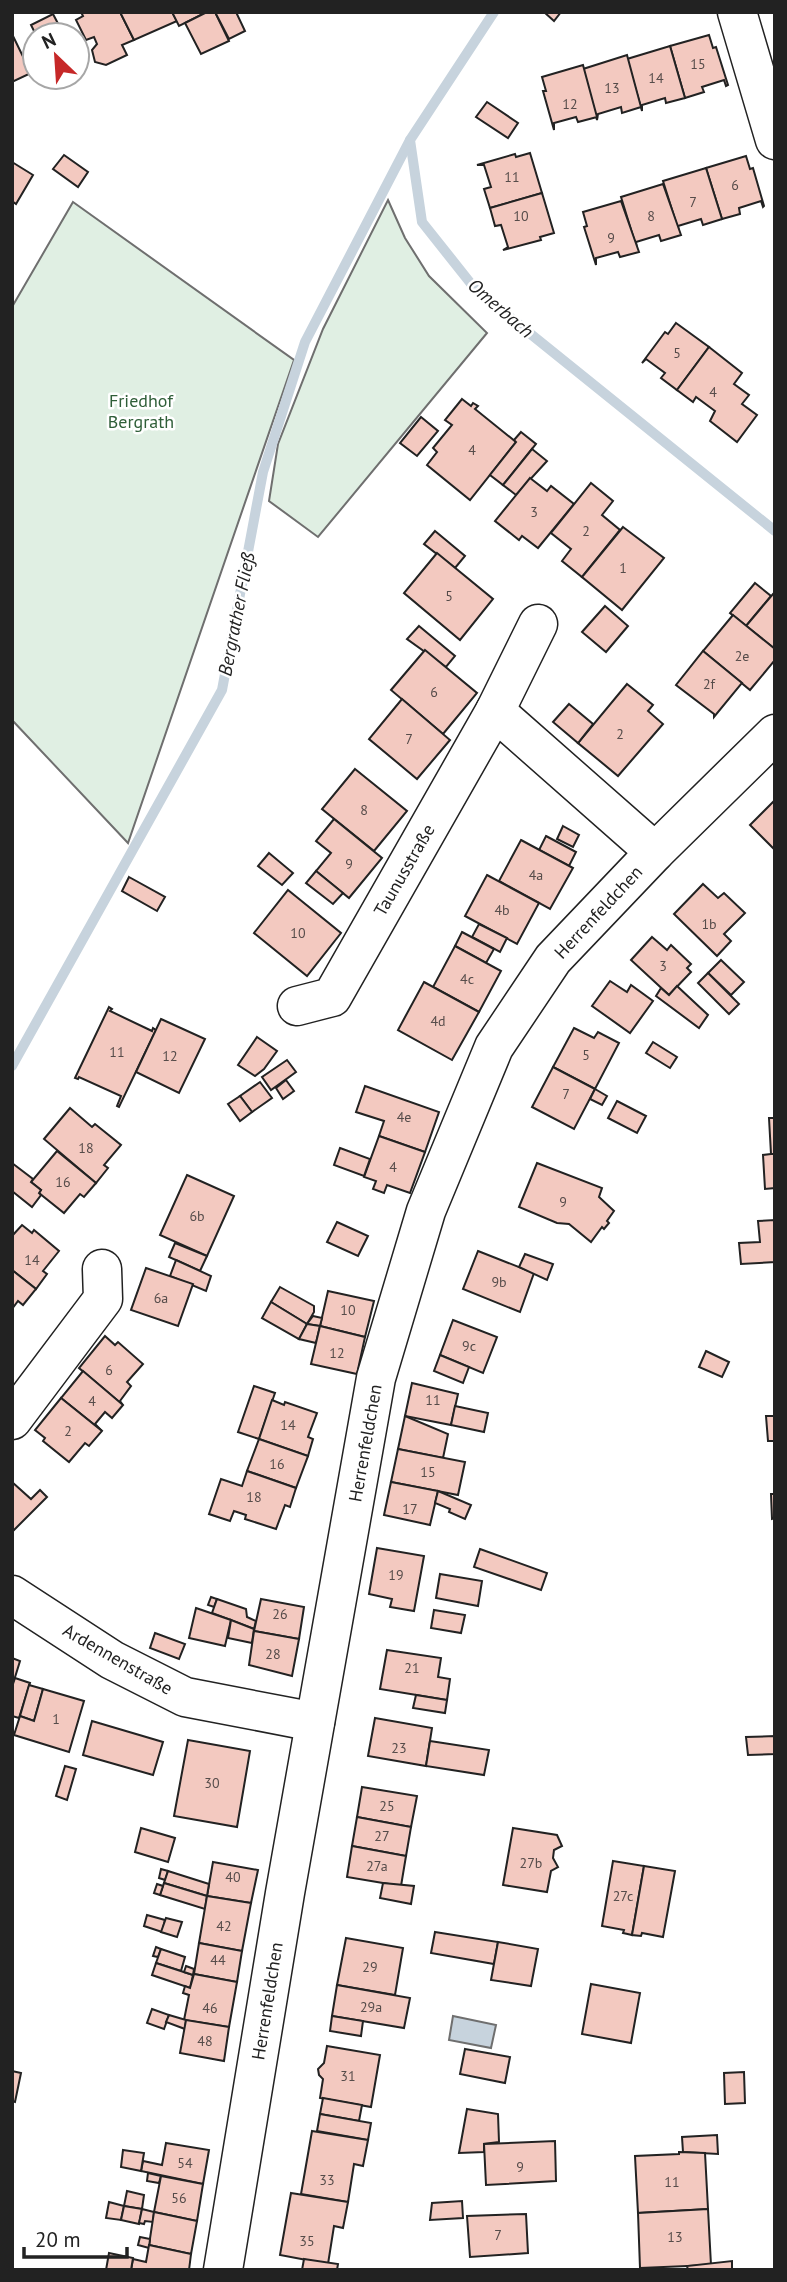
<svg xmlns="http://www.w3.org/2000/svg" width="787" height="2282" viewBox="0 0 787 2282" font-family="'PT Sans',sans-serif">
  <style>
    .green { fill: #e0efe3; stroke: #6f6f6f; stroke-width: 2 }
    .water { fill: #c7d3dd; stroke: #6f6f6f; stroke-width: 2 }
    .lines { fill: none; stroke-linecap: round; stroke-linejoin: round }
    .stream { stroke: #c7d3dd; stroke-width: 10 }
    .building { fill: #f3c9c0; stroke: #222; stroke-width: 2 }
    .minor-casing { stroke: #222; stroke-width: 41 }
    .minor { stroke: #fff; stroke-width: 38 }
    .labels { text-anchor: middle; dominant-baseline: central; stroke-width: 5; stroke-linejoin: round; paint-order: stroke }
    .number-label { font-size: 14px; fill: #564c4a }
    .park-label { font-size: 18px; fill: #2f5e38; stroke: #fff }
    .street-label { font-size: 18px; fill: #222; stroke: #fff }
    .water-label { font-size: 19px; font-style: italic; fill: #222; stroke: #fff }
  </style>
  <rect width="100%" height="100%" fill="#fff"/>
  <g class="green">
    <polygon points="388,200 405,238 429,276 487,333 318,537 269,501 278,444 323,329"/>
    <polygon points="73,202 294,360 128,843 12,720 12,307"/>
  </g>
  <polygon class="water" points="453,2016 496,2025 491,2048 449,2040"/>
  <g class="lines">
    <g class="stream">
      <polyline points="494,12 410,140 422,222 476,290 775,531"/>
      <polyline points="12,1066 222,690 263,472 305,342 410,140"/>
    </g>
  </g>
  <g class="building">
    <polygon points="81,12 120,12 134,40 122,45 127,55 106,65 95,62 92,50 97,44 94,37 86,40 76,20 83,16"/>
    <polygon points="120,12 172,12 177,21 134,40"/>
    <polygon points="172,12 207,12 179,26"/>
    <polygon points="207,12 215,12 229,41 201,54 185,23"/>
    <polygon points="215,12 236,12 245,31 229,39"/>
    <polygon points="544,12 561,12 554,21"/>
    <polygon points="53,14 64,35 36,35 31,25"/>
    <polygon points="12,34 31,73 12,82"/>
    <polygon points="709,35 713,48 716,47 728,85 726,86 724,80 702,87 704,92 685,98 670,46"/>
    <polygon points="670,46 685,98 666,103 665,98 642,105 642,111 627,59"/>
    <polygon points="627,55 641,107 622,113 621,107 598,114 597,120 583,69"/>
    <polygon points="583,65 597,117 578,122 576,117 554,123 554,130 543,91 546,91 542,77"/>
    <polygon points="487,102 518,123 508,138 476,117"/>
    <polygon points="530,153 542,193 490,208 484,189 491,187 484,165 477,165 515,154 516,157"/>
    <polygon points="64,155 88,172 78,187 53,169"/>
    <polygon points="746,156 750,169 753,168 764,206 763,207 761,201 739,208 740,214 722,219 706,168"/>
    <polygon points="12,162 33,175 16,204 12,201"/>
    <polygon points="706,168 722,219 703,225 701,219 678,226 679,232 663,181"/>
    <polygon points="663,184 681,235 661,241 659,235 636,242 637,249 621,197"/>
    <polygon points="542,193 554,233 540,237 541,240 503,250 508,247 501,225 495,226 490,208"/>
    <polygon points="621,201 639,252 620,257 618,252 596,258 596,265 584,227 587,226 583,212"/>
    <polygon points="676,323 709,347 677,390 661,378 665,373 646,359 642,363 665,332 668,334"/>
    <polygon points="709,347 742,373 734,384 749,395 742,404 757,415 737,442 710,421 715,411 696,397 693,402 677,390"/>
    <polygon points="462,399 471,406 473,403 478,406 475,409 516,442 470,500 427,465 437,452 433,448 452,425 445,420"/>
    <polygon points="421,417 438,431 417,456 400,443"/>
    <polygon points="521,432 536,444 503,485 490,475 516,442 514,440"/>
    <polygon points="532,449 547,461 516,495 503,485"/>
    <polygon points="530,478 547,491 551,486 574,504 538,548 522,536 519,540 495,521"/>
    <polygon points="591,483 613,501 602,515 620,530 582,577 562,561 571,549 551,533"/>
    <polygon points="623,527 664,558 622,610 582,577"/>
    <polygon points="435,531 465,556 455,568 424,544"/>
    <polygon points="437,553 493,599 460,640 404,593"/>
    <polygon points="755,583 771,596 746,626 730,613"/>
    <polygon points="773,594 775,595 775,649 746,626"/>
    <polygon points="605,606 628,626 606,652 582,632"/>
    <polygon points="733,615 775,649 775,660 750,690 703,651"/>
    <polygon points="419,626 455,656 446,667 407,639"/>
    <polygon points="425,650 477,693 443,734 391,690"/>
    <polygon points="703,651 742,683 714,717 714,714 676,685"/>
    <polygon points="627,684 653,705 648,711 663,724 618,776 578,743"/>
    <polygon points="402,699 450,740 417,779 369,739"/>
    <polygon points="569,704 593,724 578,743 553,722"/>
    <polygon points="355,769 407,811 374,851 322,809"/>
    <polygon points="775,800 775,850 750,825"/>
    <polygon points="334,819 382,858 349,898 316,871 331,853 316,841"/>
    <polygon points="563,826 579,835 573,847 557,839"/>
    <polygon points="546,836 576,852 569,866 539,850"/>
    <polygon points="521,840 573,868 550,909 499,881"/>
    <polygon points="269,853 293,873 282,885 258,866"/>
    <polygon points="316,871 343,893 333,904 306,883"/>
    <polygon points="487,875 539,903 517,944 465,916"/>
    <polygon points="129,877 165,897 157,911 122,891"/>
    <polygon points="703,884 718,898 724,893 745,913 724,934 731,941 717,956 674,914"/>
    <polygon points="288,890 341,933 307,976 254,933"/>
    <polygon points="479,924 507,938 500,952 472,937"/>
    <polygon points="462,932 494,949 486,963 455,946"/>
    <polygon points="652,937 667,950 671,945 691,964 687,968 691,972 669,995 631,960"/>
    <polygon points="455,946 501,971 479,1012 433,987"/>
    <polygon points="721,960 744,982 731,995 708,973"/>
    <polygon points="708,973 739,1004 729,1014 698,983"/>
    <polygon points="610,981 627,992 631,985 653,1001 630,1033 592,1006"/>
    <polygon points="424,982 479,1012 452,1060 398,1030"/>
    <polygon points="677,986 708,1015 699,1028 656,996 661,988 669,995"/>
    <polygon points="109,1007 112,1009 110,1011 152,1031 153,1028 156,1030 119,1107 117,1106 121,1096 79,1077 78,1079 75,1078"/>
    <polygon points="161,1019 205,1039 179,1093 136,1072"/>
    <polygon points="574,1028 594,1038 598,1032 619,1043 595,1089 553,1067"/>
    <polygon points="257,1037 277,1051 264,1069 255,1076 238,1065"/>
    <polygon points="653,1042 677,1057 670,1068 646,1053"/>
    <polygon points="287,1060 296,1072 271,1090 262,1077"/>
    <polygon points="553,1067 595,1089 574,1129 532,1107"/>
    <polygon points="286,1080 294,1091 283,1099 276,1088"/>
    <polygon points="260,1082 272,1098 252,1112 240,1096"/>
    <polygon points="365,1086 439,1112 425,1152 379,1136 384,1121 356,1112"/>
    <polygon points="595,1089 607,1096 602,1105 590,1099"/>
    <polygon points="240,1096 252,1112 240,1121 228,1104"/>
    <polygon points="617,1101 646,1116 637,1133 608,1118"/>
    <polygon points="70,1108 92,1127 95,1124 121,1145 104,1165 108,1168 96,1183 44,1139"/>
    <polygon points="769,1118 775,1118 775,1154 771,1154"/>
    <polygon points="379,1136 425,1152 410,1193 387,1185 384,1193 373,1189 376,1181 364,1177"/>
    <polygon points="340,1148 370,1159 364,1176 334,1165"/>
    <polygon points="57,1151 96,1183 84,1197 80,1194 64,1213 39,1193 41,1190 31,1182"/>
    <polygon points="771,1154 775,1154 775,1188 765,1189 763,1155"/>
    <polygon points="12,1163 33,1179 31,1182 41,1190 39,1193 41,1195 32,1207 12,1191"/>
    <polygon points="537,1163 602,1188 599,1197 614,1211 607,1221 609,1223 604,1229 602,1227 591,1242 569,1224 557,1223 519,1207"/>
    <polygon points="187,1175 234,1196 207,1256 160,1235"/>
    <polygon points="775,1220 775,1262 741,1264 739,1243 760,1242 758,1221"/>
    <polygon points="337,1222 368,1236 358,1256 327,1242"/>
    <polygon points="22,1225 32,1233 34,1230 59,1251 43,1271 47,1274 36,1289 12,1270 12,1236"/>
    <polygon points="175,1243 207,1256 200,1271 169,1257"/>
    <polygon points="478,1251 534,1273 520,1312 463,1289"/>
    <polygon points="525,1254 553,1264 547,1280 519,1267"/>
    <polygon points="176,1260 211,1276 206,1291 170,1276"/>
    <polygon points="146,1268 193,1284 178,1326 131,1310"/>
    <polygon points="12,1270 36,1289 23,1305 18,1301 12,1309"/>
    <polygon points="280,1287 314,1306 314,1312 307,1324 271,1302"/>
    <polygon points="328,1291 374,1301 365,1337 320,1326"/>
    <polygon points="271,1302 307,1324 299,1339 262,1318"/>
    <polygon points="313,1316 322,1318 320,1326 307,1324"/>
    <polygon points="453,1320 497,1337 483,1373 440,1355"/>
    <polygon points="307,1324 320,1326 316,1343 299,1339"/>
    <polygon points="320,1326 365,1337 357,1374 311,1364"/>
    <polygon points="105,1336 115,1345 118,1342 143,1364 127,1382 131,1386 120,1401 123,1405 79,1368"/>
    <polygon points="706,1351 729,1362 722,1377 699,1367"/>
    <polygon points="440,1355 469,1367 463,1383 434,1371"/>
    <polygon points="83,1371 123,1405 112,1418 105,1412 95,1424 102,1431 61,1398"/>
    <polygon points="412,1383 458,1394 451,1425 405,1416"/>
    <polygon points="254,1386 275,1393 259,1439 238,1432"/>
    <polygon points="61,1398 102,1431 89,1446 85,1443 69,1462 43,1441 45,1438 35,1430"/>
    <polygon points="272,1400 284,1405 285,1402 317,1413 308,1437 313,1439 308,1456 259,1439"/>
    <polygon points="455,1406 488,1413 484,1432 451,1425"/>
    <polygon points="405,1416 448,1434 443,1458 398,1449"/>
    <polygon points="766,1416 775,1416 775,1441 768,1441"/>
    <polygon points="259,1439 308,1456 296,1488 247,1471"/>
    <polygon points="398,1449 465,1462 458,1495 391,1482"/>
    <polygon points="247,1471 296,1488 290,1507 285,1505 276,1529 245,1519 246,1515 234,1511 230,1521 209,1514 221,1479 242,1486"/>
    <polygon points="12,1482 31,1499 40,1490 47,1497 12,1532"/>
    <polygon points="391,1482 438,1491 430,1525 384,1515"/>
    <polygon points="438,1491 471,1505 465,1519 449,1512 450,1509 435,1503"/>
    <polygon points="771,1494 775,1494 775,1518 772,1519"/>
    <polygon points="377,1548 424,1556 414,1611 390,1607 392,1599 369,1594"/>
    <polygon points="480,1549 547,1573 541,1590 474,1567"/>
    <polygon points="440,1574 482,1581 478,1606 436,1598"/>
    <polygon points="211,1597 217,1599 214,1607 208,1605"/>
    <polygon points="217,1599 246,1609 247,1617 256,1621 254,1629 212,1613"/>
    <polygon points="261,1599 304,1607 299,1639 254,1631"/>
    <polygon points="196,1608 231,1620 225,1646 189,1638"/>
    <polygon points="434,1610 465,1615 461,1633 431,1628"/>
    <polygon points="231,1620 254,1629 252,1643 228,1638"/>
    <polygon points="254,1631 299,1639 292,1676 249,1665"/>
    <polygon points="155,1633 185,1644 179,1659 150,1648"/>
    <polygon points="387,1650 441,1658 438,1677 450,1679 447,1700 380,1689"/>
    <polygon points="12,1658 20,1661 12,1687"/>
    <polygon points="15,1678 30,1683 19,1718 12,1716 12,1687"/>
    <polygon points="29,1685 43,1689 34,1721 20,1716"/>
    <polygon points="43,1689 84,1701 69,1752 14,1735 20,1716 34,1721"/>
    <polygon points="416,1695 447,1700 445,1713 413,1708"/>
    <polygon points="375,1718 432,1728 426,1766 368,1756"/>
    <polygon points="92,1721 163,1742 153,1775 83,1755"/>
    <polygon points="775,1736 775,1754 748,1755 746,1737"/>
    <polygon points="188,1740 250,1751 237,1827 174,1816"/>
    <polygon points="430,1741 489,1750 484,1775 426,1766"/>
    <polygon points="65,1766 76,1769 67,1800 56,1796"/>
    <polygon points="362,1787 417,1796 411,1827 357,1817"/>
    <polygon points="357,1817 411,1827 406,1856 352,1846"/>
    <polygon points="141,1828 175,1838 168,1862 135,1852"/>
    <polygon points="513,1828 557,1835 562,1846 554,1850 553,1858 558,1867 551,1871 547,1892 503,1885"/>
    <polygon points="352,1846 406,1856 401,1886 347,1877"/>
    <polygon points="613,1861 644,1866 632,1935 623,1933 624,1930 602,1926"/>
    <polygon points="213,1862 258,1870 251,1903 207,1896"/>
    <polygon points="644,1866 675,1871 663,1937 642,1933 641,1936 632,1935"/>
    <polygon points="161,1869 168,1871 165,1880 159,1878"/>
    <polygon points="168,1871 209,1884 207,1896 164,1883"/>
    <polygon points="164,1883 207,1896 205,1909 160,1895"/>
    <polygon points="383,1883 414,1886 411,1904 380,1898"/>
    <polygon points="157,1884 163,1886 160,1895 154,1893"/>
    <polygon points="207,1896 251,1903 242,1951 199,1943"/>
    <polygon points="147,1915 165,1920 162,1932 144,1926"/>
    <polygon points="166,1918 182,1922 177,1937 161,1932"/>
    <polygon points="435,1932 498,1942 494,1964 431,1953"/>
    <polygon points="346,1938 403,1948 395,1995 337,1985"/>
    <polygon points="498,1942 538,1949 531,1986 491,1980"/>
    <polygon points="199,1943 242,1951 237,1982 194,1974"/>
    <polygon points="156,1947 161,1949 158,1957 153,1956"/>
    <polygon points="161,1949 185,1957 181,1971 156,1963"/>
    <polygon points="156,1963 193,1975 190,1988 152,1975"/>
    <polygon points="186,1966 194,1969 193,1975 184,1972"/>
    <polygon points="194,1974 237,1982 229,2027 184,2020 189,1995 183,1993 185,1986 190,1988"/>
    <polygon points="591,1984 640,1993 631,2043 582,2034"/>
    <polygon points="337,1985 410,1998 404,2028 332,2016"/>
    <polygon points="152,2009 169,2015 164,2029 147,2023"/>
    <polygon points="169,2015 186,2020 185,2029 166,2022"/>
    <polygon points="332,2016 363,2021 361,2036 330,2031"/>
    <polygon points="186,2020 229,2027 224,2061 180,2053"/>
    <polygon points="327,2046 380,2055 371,2107 320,2098 323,2079 319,2075 318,2069 324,2063"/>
    <polygon points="465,2049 510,2057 505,2083 460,2074"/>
    <polygon points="12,2071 21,2073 15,2102 12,2101"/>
    <polygon points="744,2072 745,2103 725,2104 724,2073"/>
    <polygon points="323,2098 362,2105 359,2121 320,2114"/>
    <polygon points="467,2109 498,2114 499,2142 484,2144 484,2152 459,2153"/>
    <polygon points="320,2114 371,2123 368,2140 317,2131"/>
    <polygon points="312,2131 368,2140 363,2166 354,2164 348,2202 301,2194"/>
    <polygon points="717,2135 718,2154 683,2152 682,2137"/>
    <polygon points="555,2141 556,2181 486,2185 484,2144"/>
    <polygon points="166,2143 209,2150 203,2184 141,2171 143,2161 162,2165"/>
    <polygon points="123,2150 144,2153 141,2171 121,2167"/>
    <polygon points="679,2152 705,2153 708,2209 638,2213 635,2156 679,2154"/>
    <polygon points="148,2173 161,2176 159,2183 147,2181"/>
    <polygon points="161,2176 203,2184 197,2221 154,2212"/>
    <polygon points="127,2191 144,2195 142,2209 124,2206"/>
    <polygon points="291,2193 348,2202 343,2228 334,2226 328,2264 280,2255"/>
    <polygon points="462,2201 463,2218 430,2220 432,2203"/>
    <polygon points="109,2202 124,2206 121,2220 106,2218"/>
    <polygon points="124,2206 142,2209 139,2224 121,2220"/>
    <polygon points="142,2209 154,2212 153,2222 145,2221 144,2224 139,2223"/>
    <polygon points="708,2209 711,2265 640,2268 638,2213"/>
    <polygon points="154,2212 197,2221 191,2254 149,2245"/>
    <polygon points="526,2214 528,2253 470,2257 467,2216"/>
    <polygon points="140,2237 150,2239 149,2248 138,2245"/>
    <polygon points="149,2245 191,2254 189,2270 131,2270 133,2259 146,2262"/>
    <polygon points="109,2253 133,2258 131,2270 106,2270"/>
    <polygon points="304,2259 338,2264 337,2270 302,2270"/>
    <polygon points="732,2261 732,2270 688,2270 687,2266"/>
  </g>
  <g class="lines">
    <g class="minor-casing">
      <g id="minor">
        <polyline points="737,12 775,140"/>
        <polyline points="495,711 538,624"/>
        <polyline points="297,1006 332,997 495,711 655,852"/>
        <polyline points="12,1420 103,1299 102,1269"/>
        <polyline points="12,1595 112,1660 185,1697 315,1722"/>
        <polyline points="223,2270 285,1893 376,1378 426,1211 494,1047 553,959 655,852 775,734"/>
      </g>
    </g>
    <use href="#minor" class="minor"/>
  </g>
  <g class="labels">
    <g class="number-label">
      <text x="698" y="64">15</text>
      <text x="656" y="78">14</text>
      <text x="612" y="88">13</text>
      <text x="570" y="104">12</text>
      <text x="512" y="177">11</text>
      <text x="735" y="185">6</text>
      <text x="693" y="202">7</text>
      <text x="521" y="216">10</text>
      <text x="651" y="216">8</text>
      <text x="611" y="238">9</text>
      <text x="677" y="353">5</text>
      <text x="713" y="392">4</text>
      <text x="472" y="450">4</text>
      <text x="534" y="512">3</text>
      <text x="586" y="531">2</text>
      <text x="623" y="568">1</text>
      <text x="449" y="596">5</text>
      <text x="742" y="656">2e</text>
      <text x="709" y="684">2f</text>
      <text x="434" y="692">6</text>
      <text x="620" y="734">2</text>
      <text x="409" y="739">7</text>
      <text x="364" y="810">8</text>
      <text x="349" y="864">9</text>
      <text x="536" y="875">4a</text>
      <text x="502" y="910">4b</text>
      <text x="709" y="924">1b</text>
      <text x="298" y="933">10</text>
      <text x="663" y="966">3</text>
      <text x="467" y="979">4c</text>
      <text x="438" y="1021">4d</text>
      <text x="117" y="1052">11</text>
      <text x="586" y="1055">5</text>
      <text x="170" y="1056">12</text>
      <text x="566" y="1094">7</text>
      <text x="404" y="1117">4e</text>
      <text x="86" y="1148">18</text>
      <text x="393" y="1167">4</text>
      <text x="63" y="1182">16</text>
      <text x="563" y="1202">9</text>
      <text x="197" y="1216">6b</text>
      <text x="32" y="1260">14</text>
      <text x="499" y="1282">9b</text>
      <text x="161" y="1298">6a</text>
      <text x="348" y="1310">10</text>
      <text x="469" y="1346">9c</text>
      <text x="337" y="1353">12</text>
      <text x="109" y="1370">6</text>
      <text x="433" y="1400">11</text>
      <text x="92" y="1401">4</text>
      <text x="288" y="1425">14</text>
      <text x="68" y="1431">2</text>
      <text x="277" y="1464">16</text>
      <text x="428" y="1472">15</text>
      <text x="254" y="1497">18</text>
      <text x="410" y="1509">17</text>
      <text x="396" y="1575">19</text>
      <text x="280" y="1614">26</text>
      <text x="273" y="1654">28</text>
      <text x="412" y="1668">21</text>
      <text x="56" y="1719">1</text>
      <text x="399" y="1748">23</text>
      <text x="212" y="1783">30</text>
      <text x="387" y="1806">25</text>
      <text x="382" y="1836">27</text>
      <text x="531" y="1863">27b</text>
      <text x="377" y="1866">27a</text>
      <text x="233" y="1877">40</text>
      <text x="623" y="1896">27c</text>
      <text x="224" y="1926">42</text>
      <text x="218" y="1960">44</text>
      <text x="370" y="1967">29</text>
      <text x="371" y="2007">29a</text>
      <text x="210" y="2008">46</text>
      <text x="205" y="2041">48</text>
      <text x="348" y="2076">31</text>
      <text x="185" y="2163">54</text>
      <text x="520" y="2167">9</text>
      <text x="327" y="2180">33</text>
      <text x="672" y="2182">11</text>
      <text x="179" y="2198">56</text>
      <text x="498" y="2235">7</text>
      <text x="675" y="2237">13</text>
      <text x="307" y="2241">35</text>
    </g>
    <g class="park-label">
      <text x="141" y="400">Friedhof<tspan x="141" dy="21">Bergrath</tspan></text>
    </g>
    <g class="street-label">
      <text transform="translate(404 870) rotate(-60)">Taunusstraße</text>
      <text transform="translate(598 912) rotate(-47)">Herrenfeldchen</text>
      <text transform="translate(365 1443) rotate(-80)">Herrenfeldchen</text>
      <text transform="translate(118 1659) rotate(30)">Ardennenstraße</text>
      <text transform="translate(267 2001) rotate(-81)">Herrenfeldchen</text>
    </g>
    <g class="water-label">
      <text transform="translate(501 308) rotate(41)">Omerbach</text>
      <text transform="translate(236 614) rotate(-79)">Bergrather Fließ</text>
    </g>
  </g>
  <rect width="787" height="2282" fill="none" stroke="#222222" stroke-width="28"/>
  <g transform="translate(56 56) rotate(335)"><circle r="33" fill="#ffffff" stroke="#a7a7a7" stroke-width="2"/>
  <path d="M0-5L12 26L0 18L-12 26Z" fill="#c62828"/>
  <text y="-10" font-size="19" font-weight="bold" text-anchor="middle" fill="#222222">N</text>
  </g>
  <path d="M24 2247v10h103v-10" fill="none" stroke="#222222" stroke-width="3.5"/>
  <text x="35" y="2247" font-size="21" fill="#222222" stroke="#ffffff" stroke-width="5" paint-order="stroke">20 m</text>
</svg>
